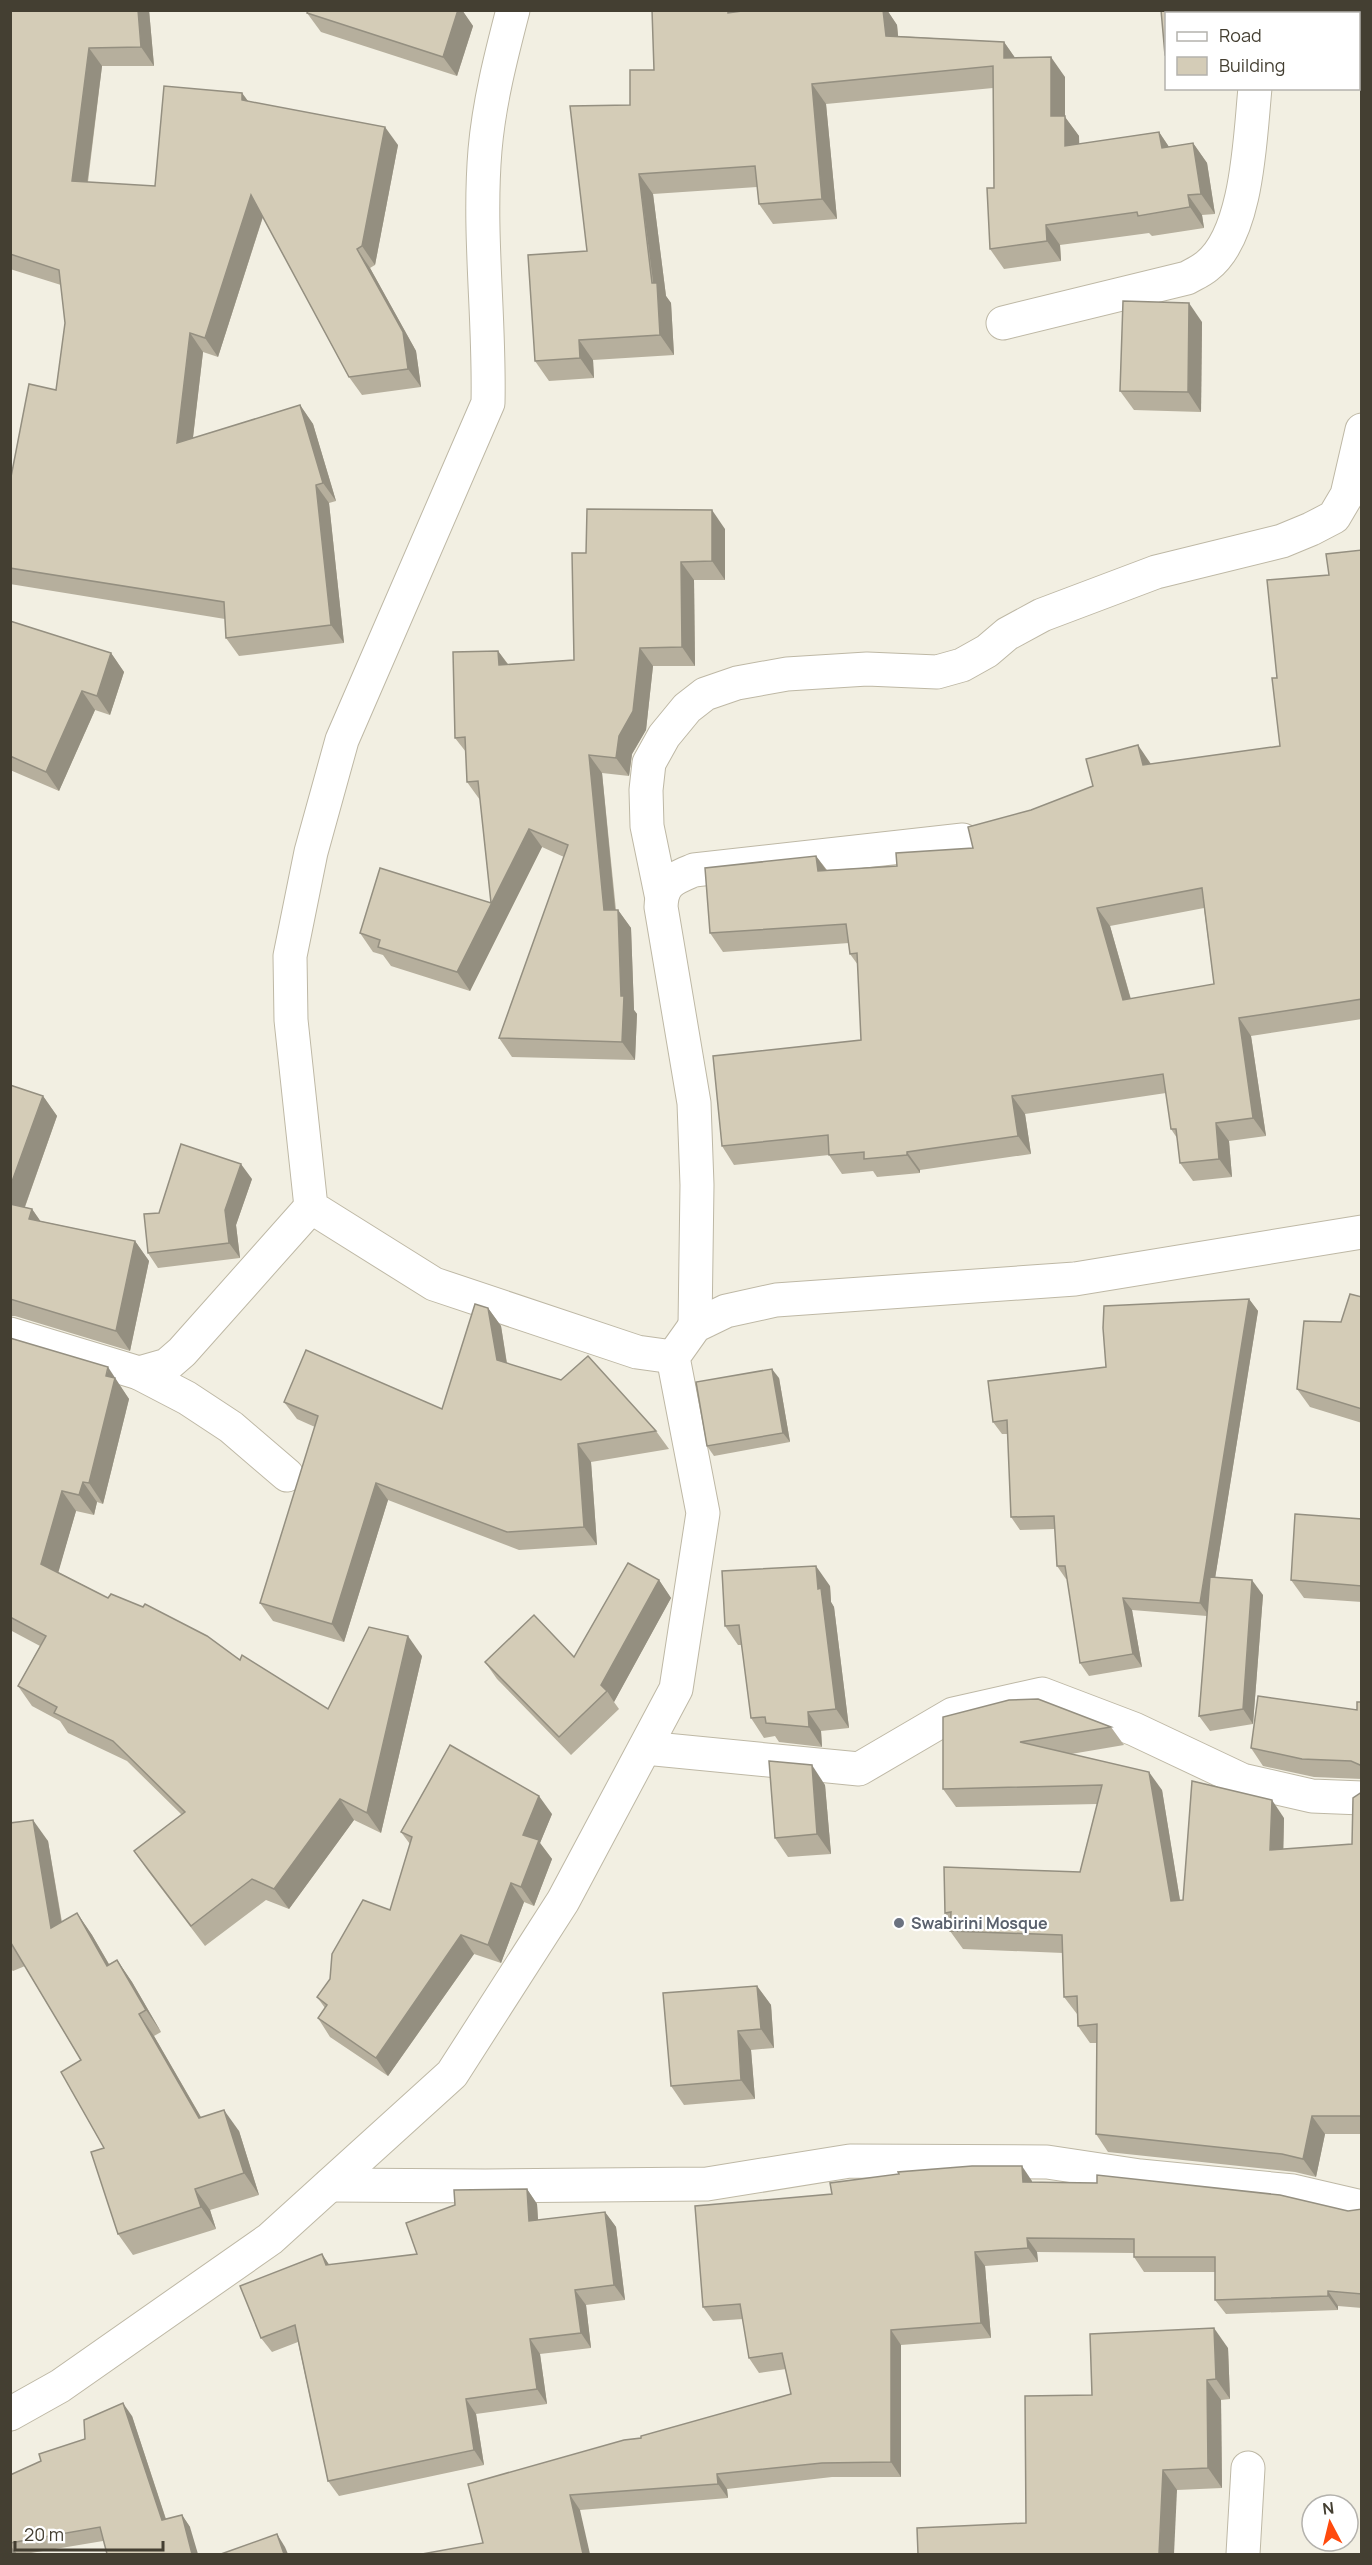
<svg xmlns="http://www.w3.org/2000/svg" width="1372" height="2565" viewBox="0 0 1372 2565" font-family="Manrope,sans-serif">
  <style>
    .lines { fill: none; stroke-linecap: round; stroke-linejoin: round }
    .minor-casing { stroke: #beb8a5; stroke-width: 35 }
    .minor { stroke: #fff; stroke-width: 33 }
    .wall { fill: #b6af9d; fill-rule: evenodd }
    .shaded-wall { fill: #948f80 }
    .building { fill: #d4ccb7; stroke: #948f80; stroke-width: 1.5; fill-rule: evenodd }
    .worship-dot { fill: #6b7280; stroke: #fff; stroke-width: 2 }
    .labels { text-anchor: middle; dominant-baseline: central; stroke-width: 4.5; stroke-linejoin: round; paint-order: stroke }
    .worship-label { font-size: 16px; font-weight: bold; fill: #5b616d; stroke: #fff; text-anchor: start }
  </style>
  <rect width="100%" height="100%" fill="#f2efe2"/>
  <g class="lines">
    <g class="minor-casing">
      <g id="minor">
        <path d="M513 10C501 56 489 103 485 150 478 234 490 319 488 403L342 740 311 852 290 956 291 1020 311 1207 434 1284 637 1352 673 1357"/>
        <polyline points="1265,14 1266,10"/>
        <path d="M1003 323 1187 278C1194 274 1201 271 1207 266 1248 234 1250 137 1255 88"/>
        <polyline points="661,894 647,826 646,790 649,763 664,736 687,708 705,694 737,683 787,674 867,669 937,672 962,665 987,651 1007,634 1042,615 1156,572 1282,541 1311,529 1334,517 1347,495 1362,430"/>
        <path d="M695 1326 697 1185 694 1103 661 907C662 882 673 879 694 870L963 840"/>
        <polyline points="10,1334 139,1373 167,1365 182,1352 311,1207"/>
        <polyline points="139,1373 187,1398 231,1427 287,1475"/>
        <polyline points="645,1748 859,1769 953,1714 1042,1694 1134,1729 1242,1780 1312,1796 1362,1798"/>
        <polyline points="330,2185 485,2186 707,2184 850,2161 1047,2162 1140,2176 1293,2191 1362,2207"/>
        <polyline points="10,2414 60,2386 270,2239 452,2074 563,1901 676,1689 703,1513 673,1357 695,1326 726,1311 776,1300 1075,1279 1362,1232"/>
        <polyline points="1243,2554 1248,2468"/>
      </g>
    </g>
    <use href="#minor" class="minor"/>
  </g>
  <g class="wall">
    <polygon points="10,10 149,10 154,66 102,66 88,182 155,186 242,93 248,101 398,145 375,265 370,268 416,351 421,387 362,395 349,377 263,217 218,357 203,352 193,438 300,405 313,424 336,501 329,503 344,643 239,656 226,638 225,619 10,584 10,482 56,390 65,323 61,285 10,269"/>
    <polygon points="308,10 462,10 473,26 457,76 321,32 307,13"/>
    <polygon points="652,10 741,10 741,11 750,10 887,10 897,25 898,36 1004,42 1015,58 1065,77 1065,117 1079,136 1079,144 1159,132 1169,147 1193,143 1207,163 1215,214 1202,215 1204,228 1152,236 1149,233 1060,245 1061,261 1004,269 990,249 994,188 993,88 826,104 837,219 773,224 759,204 757,187 653,194 666,296 671,303 674,355 593,360 594,378 549,381 535,361 587,251 630,105 654,70"/>
    <polygon points="1202,322 1201,412 1134,410 1120,391"/>
    <polygon points="725,529 725,580 694,580 695,666 653,666 646,730 632,754 629,776 602,773 616,910 618,910 631,928 634,1010 637,1014 635,1060 512,1057 499,1038 564,857 542,847 470,991 391,966 383,955 373,952 360,933 491,903 480,800 467,782 466,752 455,738 498,651 508,664 574,660 586,553"/>
    <path d="M1362 550V1019L1251 1036 1266 1136 1229 1141 1232 1177 1193 1181 1180 1163 1177 1138 1171 1129 1166 1093 1025 1114 1031 1154 920 1170V1173L877 1177 873 1171 842 1174 829 1155 734 1165 722 1146 861 1040 858 965 850 954 849 943 723 952 710 933 816 856 827 870 897 866 973 848 1031 810 1151 764 1280 746 1277 678 1329 575ZM1204 908 1214 984 1131 999 1110 926Z"/>
    <polygon points="10,621 111,653 124,672 110,715 95,710 59,791 10,770"/>
    <polygon points="10,1085 43,1096 57,1116 25,1207 32,1209 40,1221 135,1241 149,1261 130,1351 15,1316 10,1316"/>
    <polygon points="252,1179 236,1225 240,1258 158,1268 148,1253 159,1213"/>
    <polygon points="1362,1297 1362,1423 1310,1407 1297,1389 1341,1322"/>
    <polygon points="1249,1299 1258,1311 1215,1578 1263,1595 1253,1724 1210,1731 1199,1716 1207,1616 1132,1610 1142,1667 1089,1676 1080,1663 1067,1579 1066,1579 1057,1566 1055,1529 1020,1530 1011,1517 1008,1434 1002,1434 993,1422 1106,1367"/>
    <polygon points="488,1308 501,1326 507,1363 656,1431 669,1449 591,1462 597,1545 519,1550 388,1500 344,1642 273,1621 260,1603 315,1427 297,1419 284,1402 442,1409"/>
    <polygon points="10,1338 122,1388 122,1389 129,1399 103,1504 97,1502 94,1515 76,1511 58,1572 108,1598 240,1660 328,1709 422,1656 381,1833 354,1820 289,1909 266,1900 205,1946 148,1871 134,1851 182,1815 127,1761 68,1733 60,1721 32,1706 18,1686 40,1646 10,1630"/>
    <polygon points="779,1378 790,1442 714,1456 707,1446"/>
    <polygon points="1362,1519 1362,1602 1304,1598 1291,1580"/>
    <polygon points="659,1580 671,1598 614,1702 619,1709 571,1755 497,1679 485,1662 574,1657"/>
    <polygon points="830,1586 831,1602 834,1607 849,1728 821,1731 822,1747 779,1742 775,1736 764,1738 751,1718 742,1645 738,1645 725,1626"/>
    <polygon points="1362,1702 1362,1779 1314,1777 1263,1766 1251,1748 1357,1710"/>
    <polygon points="943,1717 1111,1727 1124,1745 1071,1754 1162,1790 1180,1900 1183,1900 1284,1818 1283,1849 1352,1844 1362,1792 1362,2134 1325,2134 1316,2177 1295,2172 1108,2152 1096,2134 1097,2043 1090,2043 1078,2026 1077,2014 1064,1997 1063,1953 963,1949 950,1931 951,1921 945,1913 1080,1872 1097,1804 956,1807 943,1789"/>
    <polygon points="825,1785 831,1854 788,1857 775,1838"/>
    <polygon points="552,1814 540,1843 552,1859 534,1906 524,1902 501,1963 474,1954 388,2076 330,2037 318,2018 325,2008 317,1997 390,1910 410,1844 401,1832"/>
    <polygon points="10,1823 48,1841 62,1922 77,1913 92,1935 109,1964 117,1960 132,1982 161,2032 154,2036 201,2117 239,2131 259,2195 210,2210 216,2229 133,2255 118,2234 104,2148 81,2060 25,1966 13,1971 10,1968"/>
    <polygon points="757,1986 771,2005 774,2048 751,2050 755,2099 684,2105 671,2086"/>
    <polygon points="1032,2181 1032,2182 1348,2211 1362,2209 1362,2308 1338,2306 1338,2310 1226,2314 1215,2300 1215,2272 1144,2272 1134,2257 1134,2253 1037,2252 1038,2262 985,2266 991,2338 901,2345 901,2477 832,2477 727,2489 728,2498 580,2510 483,2543 641,2438 791,2394 786,2369 759,2373 749,2358 743,2319 713,2321 703,2307"/>
    <polygon points="527,2189 537,2204 538,2220 605,2212 616,2227 625,2300 586,2305 591,2348 540,2354 547,2404 476,2414 484,2465 339,2496 328,2481 298,2342 272,2352 261,2338 322,2254 329,2265 417,2254"/>
    <polygon points="1228,2348 1230,2399 1221,2400 1222,2488 1177,2490 1026,2523 1092,2395"/>
    <polygon points="132,2416 166,2519 182,2515 190,2527 103,2541 25,2554 10,2554 10,2475 41,2461"/>
  </g>
  <g class="shaded-wall">
    <polygon points="138,10 149,10 154,66 141,47"/>
    <polygon points="458,10 462,10 473,26 457,76 443,57"/>
    <polygon points="728,10 741,10 742,33 728,13"/>
    <polygon points="883,10 887,10 897,25 900,56 886,36"/>
    <polygon points="1223,10 1237,10 1238,14 1223,14"/>
    <polygon points="1004,42 1018,62 1004,58"/>
    <polygon points="89,48 102,66 85,200 72,181"/>
    <polygon points="1051,57 1065,77 1065,117 1079,136 1080,166 1065,146 1051,116"/>
    <polygon points="812,84 826,104 837,219 822,199"/>
    <polygon points="242,93 255,111 242,100"/>
    <polygon points="385,127 398,145 375,265 362,246"/>
    <polygon points="1159,132 1173,153 1162,148"/>
    <polygon points="1193,143 1207,163 1215,214 1201,194"/>
    <polygon points="639,174 653,194 666,296 671,303 674,355 660,335"/>
    <polygon points="251,195 264,213 218,357 205,338"/>
    <polygon points="1188,195 1202,215 1204,228 1190,207"/>
    <polygon points="1046,225 1060,245 1061,261 1047,241"/>
    <polygon points="357,249 370,268 416,351 421,387 408,369"/>
    <polygon points="1189,303 1202,322 1201,412 1188,392"/>
    <polygon points="190,333 203,352 190,462 177,443"/>
    <polygon points="579,340 593,360 594,378 580,358"/>
    <polygon points="300,405 313,424 336,501 323,483"/>
    <polygon points="316,485 329,503 344,643 331,625"/>
    <polygon points="712,510 725,529 725,580 712,561"/>
    <polygon points="681,562 694,580 695,666 682,647"/>
    <polygon points="640,648 653,666 646,730 632,754 629,776 616,758 619,736"/>
    <polygon points="498,651 511,669 499,665"/>
    <polygon points="111,653 124,672 110,715 97,696"/>
    <polygon points="82,691 95,710 59,791 46,772"/>
    <polygon points="1138,745 1151,764 1143,765"/>
    <polygon points="589,755 602,773 617,929 604,910"/>
    <polygon points="529,829 542,847 470,991 457,972"/>
    <polygon points="816,856 829,874 818,871"/>
    <polygon points="1097,908 1110,926 1136,1018 1123,1000"/>
    <polygon points="618,910 631,928 634,1010 637,1014 635,1060 622,1042"/>
    <polygon points="1239,1018 1251,1036 1266,1136 1253,1118"/>
    <polygon points="43,1096 57,1116 19,1223 10,1211 10,1187"/>
    <polygon points="1012,1096 1025,1114 1031,1154 1018,1136"/>
    <polygon points="1216,1123 1229,1141 1232,1177 1219,1159"/>
    <polygon points="907,1152 920,1170 920,1173 907,1155"/>
    <polygon points="241,1164 252,1179 236,1225 240,1258 229,1243 225,1210"/>
    <polygon points="32,1209 46,1229 29,1219"/>
    <polygon points="135,1241 149,1261 130,1351 116,1331"/>
    <polygon points="1249,1299 1258,1311 1209,1616 1200,1603"/>
    <polygon points="488,1308 501,1326 509,1378 497,1360"/>
    <polygon points="108,1367 129,1399 103,1504 89,1483"/>
    <polygon points="772,1369 779,1378 790,1442 783,1433"/>
    <polygon points="578,1444 591,1462 597,1545 584,1527"/>
    <polygon points="83,1482 97,1502 94,1515 79,1495"/>
    <polygon points="376,1483 388,1500 344,1642 332,1624"/>
    <polygon points="62,1491 76,1511 55,1584 41,1564"/>
    <polygon points="816,1566 830,1586 831,1602 834,1607 849,1728 836,1709 818,1589"/>
    <polygon points="659,1580 671,1598 614,1702 607,1691 601,1685"/>
    <polygon points="1252,1580 1263,1595 1253,1724 1243,1709"/>
    <polygon points="1123,1598 1132,1610 1142,1667 1133,1654"/>
    <polygon points="408,1636 422,1656 381,1833 367,1813"/>
    <polygon points="808,1712 821,1731 822,1747 809,1727"/>
    <polygon points="812,1765 825,1785 831,1854 817,1834"/>
    <polygon points="1149,1772 1162,1790 1183,1919 1171,1901"/>
    <polygon points="539,1796 552,1814 540,1843 552,1859 534,1906 521,1887 523,1835"/>
    <polygon points="340,1799 354,1820 289,1909 274,1889"/>
    <polygon points="1272,1800 1284,1818 1283,1868 1270,1850"/>
    <polygon points="33,1820 48,1841 66,1950 51,1928"/>
    <polygon points="511,1883 524,1902 501,1963 488,1945"/>
    <polygon points="77,1913 92,1935 122,1987 107,1966"/>
    <polygon points="461,1935 474,1954 388,2076 376,2058"/>
    <polygon points="117,1960 132,1982 161,2032 146,2010"/>
    <polygon points="757,1986 771,2005 774,2048 761,2029"/>
    <polygon points="139,2014 154,2036 214,2140 199,2118"/>
    <polygon points="738,2031 751,2050 755,2099 741,2080"/>
    <polygon points="224,2110 239,2131 259,2195 244,2173"/>
    <polygon points="1312,2116 1325,2134 1316,2177 1303,2159"/>
    <polygon points="1022,2166 1032,2181 1033,2197 1023,2182"/>
    <polygon points="195,2189 210,2210 216,2229 201,2207"/>
    <polygon points="527,2189 537,2204 539,2236 529,2221"/>
    <polygon points="605,2212 616,2227 625,2300 614,2285"/>
    <polygon points="1027,2238 1037,2252 1038,2262 1028,2248"/>
    <polygon points="975,2252 985,2266 991,2338 981,2323"/>
    <polygon points="322,2254 332,2269 326,2265"/>
    <polygon points="575,2290 586,2305 591,2348 581,2333"/>
    <polygon points="1328,2291 1338,2306 1338,2310 1328,2296"/>
    <polygon points="1214,2328 1228,2348 1230,2399 1216,2379"/>
    <polygon points="891,2330 901,2345 901,2477 891,2462"/>
    <polygon points="530,2339 540,2354 547,2404 537,2389"/>
    <polygon points="1207,2380 1221,2400 1222,2488 1208,2468"/>
    <polygon points="466,2399 476,2414 484,2465 474,2450"/>
    <polygon points="123,2403 132,2416 170,2532 162,2520"/>
    <polygon points="1163,2470 1177,2490 1174,2554 1159,2554"/>
    <polygon points="717,2474 727,2489 728,2498 718,2484"/>
    <polygon points="570,2495 580,2510 590,2554 583,2554"/>
    <polygon points="182,2515 190,2527 198,2554 192,2554"/>
    <polygon points="277,2534 285,2547 288,2554 284,2554"/>
    <polygon points="10,2545 17,2554 12,2554"/>
  </g>
  <g class="building">
    <polygon points="10,10 138,10 141,47 89,48 72,181 155,186 164,86 242,93 242,100 385,127 362,246 357,249 403,332 408,369 349,377 251,195 205,338 190,333 177,443 300,405 323,483 316,485 331,625 226,638 224,602 10,568 10,482 29,384 56,390 65,323 59,270 10,254"/>
    <polygon points="308,10 458,10 443,57 307,13"/>
    <polygon points="652,10 728,10 728,13 750,10 883,10 886,36 1004,42 1004,58 1051,57 1051,116 1065,116 1065,146 1159,132 1162,148 1193,143 1201,194 1188,195 1190,207 1138,216 1137,212 1046,225 1047,241 990,249 987,188 994,188 993,66 812,84 822,199 759,204 755,166 639,174 652,283 657,283 660,335 579,340 580,358 535,361 528,255 587,251 570,106 630,105 630,70 654,70"/>
    <polygon points="1161,10 1223,10 1223,14 1167,14 1167,55 1165,55"/>
    <polygon points="1123,301 1189,303 1188,392 1120,391"/>
    <polygon points="587,509 712,510 712,561 681,562 682,647 640,648 633,711 619,736 616,758 589,755 604,910 618,910 621,996 624,996 622,1042 499,1038 568,845 529,829 457,972 378,947 380,940 360,933 380,868 491,903 478,781 467,782 465,737 455,738 453,652 498,651 499,665 574,660 572,553 586,553"/>
    <path d="M1362 550V999L1239 1018 1253 1118 1216 1123 1219 1159 1180 1163 1176 1129H1171L1163 1074 1012 1096 1018 1136 907 1152V1155L864 1159V1152L829 1155 828 1135 722 1146 713 1056 861 1040 857 953 850 954 846 924 710 933 705 868 816 856 818 871 897 866 896 853 973 848 968 827 1031 810 1093 786 1086 759 1138 745 1143 765 1280 746 1272 678H1277L1267 580 1329 575 1326 554ZM1202 888 1214 984 1123 1000 1097 908Z"/>
    <polygon points="10,621 111,653 97,696 82,691 46,772 10,756"/>
    <polygon points="10,1085 43,1096 10,1187"/>
    <polygon points="181,1144 241,1164 225,1210 229,1243 148,1253 144,1214 159,1213"/>
    <polygon points="10,1204 32,1209 29,1219 135,1241 116,1331 10,1299"/>
    <polygon points="1350,1294 1362,1297 1362,1409 1297,1389 1304,1321 1341,1322"/>
    <polygon points="1249,1299 1200,1603 1123,1598 1133,1654 1080,1663 1065,1566 1057,1566 1054,1516 1011,1517 1007,1420 993,1422 988,1381 1106,1367 1103,1328 1104,1306"/>
    <polygon points="475,1304 488,1308 497,1360 561,1380 588,1356 656,1431 578,1444 584,1527 507,1532 376,1483 332,1624 260,1603 318,1416 284,1402 306,1350 442,1409"/>
    <polygon points="10,1338 108,1367 106,1376 115,1378 89,1483 83,1482 79,1495 62,1491 41,1564 108,1598 111,1594 143,1607 145,1604 207,1636 240,1660 242,1655 328,1709 369,1627 408,1636 367,1813 340,1799 274,1889 252,1879 191,1926 134,1851 185,1812 113,1741 54,1713 57,1707 18,1686 46,1636 10,1617"/>
    <polygon points="772,1369 783,1433 707,1446 696,1382"/>
    <polygon points="1295,1514 1362,1519 1362,1586 1291,1580"/>
    <polygon points="628,1563 659,1580 601,1685 607,1691 559,1737 485,1662 534,1615 574,1657"/>
    <polygon points="816,1566 818,1589 821,1588 836,1709 808,1712 809,1727 766,1723 765,1717 751,1718 739,1625 725,1626 722,1571"/>
    <polygon points="1210,1577 1252,1580 1243,1709 1199,1716"/>
    <polygon points="1258,1696 1357,1710 1357,1702 1362,1702 1362,1766 1360,1765 1351,1761 1302,1759 1251,1748"/>
    <polygon points="1038,1699 1111,1727 1020,1742 1149,1772 1171,1901 1183,1900 1192,1781 1272,1800 1270,1850 1352,1844 1353,1798 1362,1792 1362,2116 1312,2116 1303,2159 1282,2154 1096,2134 1097,2024 1078,2026 1077,1996 1064,1997 1062,1935 950,1931 951,1912 945,1913 944,1867 1080,1872 1102,1785 943,1789 943,1717 1009,1700"/>
    <polygon points="450,1745 539,1796 523,1835 539,1840 521,1887 511,1883 488,1945 461,1935 376,2058 318,2018 327,2005 317,1997 330,1979 332,1954 363,1900 390,1910 412,1837 401,1832"/>
    <polygon points="769,1761 812,1765 817,1834 775,1838"/>
    <polygon points="33,1820 51,1928 77,1913 107,1966 117,1960 146,2010 139,2014 199,2118 224,2110 244,2173 195,2189 201,2207 118,2234 91,2152 104,2148 61,2072 81,2060 11,1943 10,1944 10,1823"/>
    <polygon points="757,1986 761,2029 738,2031 741,2080 671,2086 663,1993"/>
    <polygon points="972,2166 1022,2166 1023,2182 1097,2183 1097,2175 1280,2195 1348,2211 1362,2209 1362,2294 1328,2291 1328,2296 1215,2300 1215,2257 1134,2257 1134,2239 1027,2238 1028,2248 975,2252 981,2323 891,2330 891,2462 822,2463 717,2474 718,2484 570,2495 583,2554 422,2554 483,2543 468,2484 624,2440 641,2438 641,2436 791,2394 782,2353 749,2358 740,2304 703,2307 695,2206 832,2194 830,2183 899,2174 898,2172"/>
    <polygon points="527,2189 529,2221 605,2212 614,2285 575,2290 581,2333 530,2339 537,2389 466,2399 474,2450 328,2481 295,2325 261,2338 240,2286 322,2254 326,2265 417,2254 406,2223 455,2205 454,2190"/>
    <polygon points="1214,2328 1216,2379 1207,2380 1208,2468 1163,2470 1159,2554 918,2554 917,2528 1026,2523 1025,2396 1092,2395 1090,2334"/>
    <polygon points="123,2403 162,2520 182,2515 192,2554 107,2554 100,2527 10,2543 10,2475 41,2461 39,2454 85,2439 84,2420"/>
    <polygon points="277,2534 284,2554 221,2554"/>
  </g>
  <circle class="worship-dot" cx="899" cy="1923" r="6"/>
  <g class="labels">
    <g class="worship-label">
      <text x="911" y="1923">Swabirini Mosque</text>
    </g>
  </g>
  <rect width="1372" height="2565" fill="none" stroke="#443f32" stroke-width="24"/>
  <rect x="1165" y="12" width="195" height="78" fill="#ffffff" stroke="#b4b2ad" stroke-width="1.5"/>
  <rect x="1177" y="32" width="30" height="9" fill="#ffffff" stroke="#b4b2ad" stroke-width="1.5"/>
  <text x="1219" y="42" font-size="18" fill="#443f32">Road</text>
  <rect x="1177" y="57" width="30" height="18" fill="#d4ccb7" stroke="#b4b2ad" stroke-width="1.5"/>
  <text x="1219" y="72" font-size="18" fill="#443f32">Building</text>
  <g transform="translate(1330 2523) rotate(353)"><circle r="28" fill="#ffffff" stroke="#b4b2ad" stroke-width="1.5"/>
  <path d="M0-4.5L10 22L0 15L-10 22Z" fill="#ff4a0d"/>
  <text y="-9" font-size="16" font-weight="bold" text-anchor="middle" fill="#443f32">N</text>
  </g>
  <path d="M15 2541v9h148v-9" fill="none" stroke="#443f32" stroke-width="3"/>
  <text x="24" y="2541" font-size="18" fill="#443f32" stroke="#ffffff" stroke-width="4.5" paint-order="stroke">20 m</text>
</svg>
